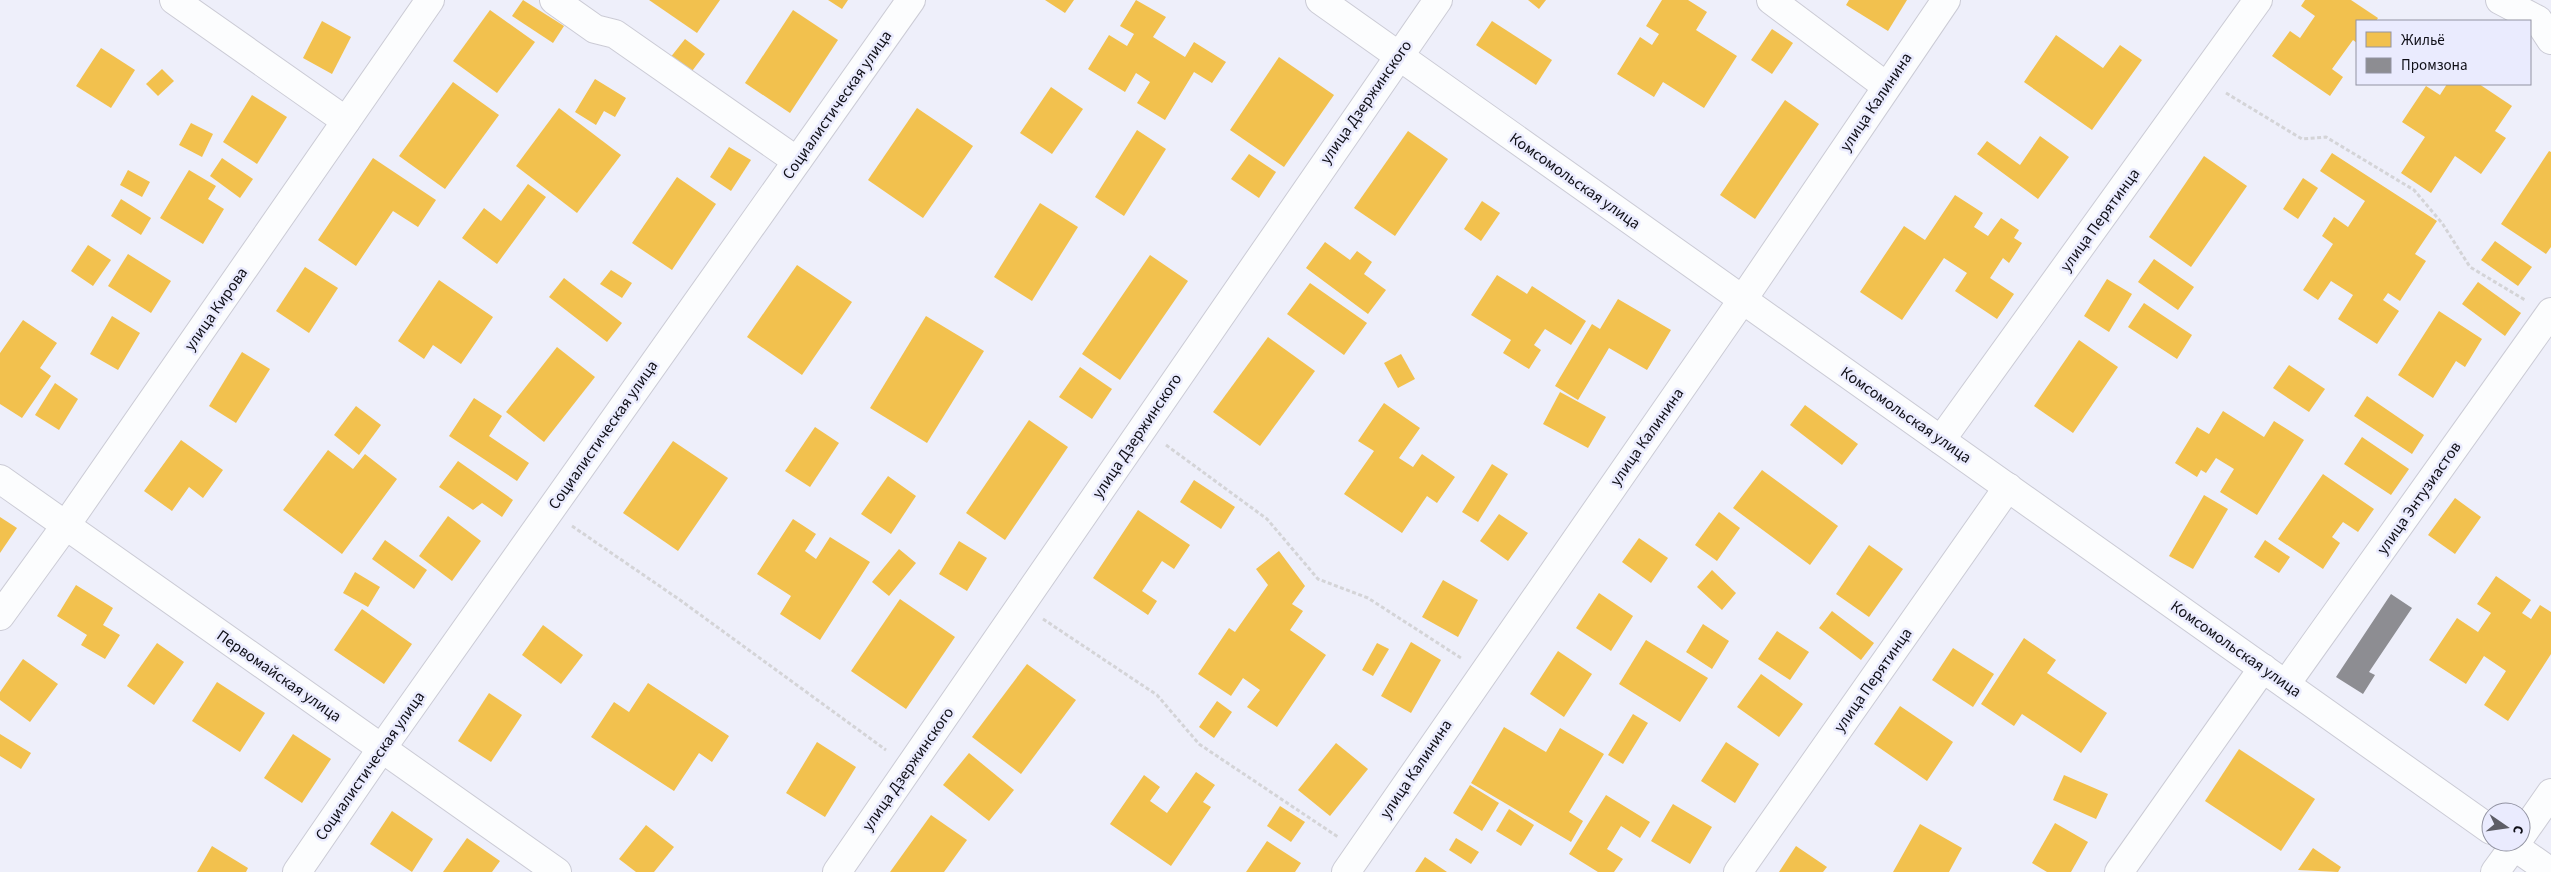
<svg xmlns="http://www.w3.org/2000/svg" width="2551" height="872" viewBox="0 0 2551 872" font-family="'Source Sans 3',sans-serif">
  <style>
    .homes { fill: #f2c14e }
    .industry { fill: #8d8d92 }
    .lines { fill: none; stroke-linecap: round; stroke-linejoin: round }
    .minor-casing { stroke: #cbcbd5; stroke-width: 30 }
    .major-casing { stroke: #cbcbd5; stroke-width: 30 }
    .path { stroke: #d4d4d7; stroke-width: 3; stroke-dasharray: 4 2.5; stroke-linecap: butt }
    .minor { stroke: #fcfdfe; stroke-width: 28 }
    .major { stroke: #fcfdfe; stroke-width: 28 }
    .labels { text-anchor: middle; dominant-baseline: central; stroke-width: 5; stroke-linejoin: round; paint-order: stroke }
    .street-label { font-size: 16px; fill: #0f0f17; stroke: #eaebfe }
  </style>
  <rect width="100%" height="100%" fill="#eeeffa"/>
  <g class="homes">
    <polygon points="523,0 564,26 553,43 512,16"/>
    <polygon points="649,0 720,0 697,33"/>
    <polygon points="828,0 848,0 842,9"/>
    <polygon points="1045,0 1074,0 1065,13"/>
    <polygon points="1136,0 1166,17 1153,37 1185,57 1194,42 1226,62 1212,83 1194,72 1165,120 1137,103 1150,82 1136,73 1125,92 1088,69 1109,35 1127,46 1134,34 1120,26"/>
    <polygon points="1528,0 1546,0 1539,9"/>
    <polygon points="1662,0 1688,0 1707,12 1696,30 1737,56 1704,108 1663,82 1654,97 1617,74 1640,37 1652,45 1659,34 1646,26"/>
    <polygon points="1849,0 1907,0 1888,31 1846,5"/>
    <polygon points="2305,0 2351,0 2378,18 2376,21 2357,21 2357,43 2353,40 2332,69 2343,77 2330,96 2272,56 2290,31 2300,38 2315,16 2301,6"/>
    <polygon points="490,10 535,42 497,93 453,61"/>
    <polygon points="793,10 838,40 790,113 745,83"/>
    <polygon points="322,21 351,37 332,74 303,58"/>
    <polygon points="1492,21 1552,60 1536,85 1476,45"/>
    <polygon points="1772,29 1793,43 1772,74 1751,60"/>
    <polygon points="2056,35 2103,68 2120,45 2142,60 2092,130 2024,82"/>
    <polygon points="685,39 705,54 686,79 666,63"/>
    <polygon points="101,48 135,70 111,108 76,86"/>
    <polygon points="1279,57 1334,95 1284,167 1230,130"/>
    <polygon points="162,69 174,81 158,96 146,84"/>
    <polygon points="595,79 626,98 615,117 604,111 596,125 575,112"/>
    <polygon points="453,82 499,115 445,189 399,156"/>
    <polygon points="2447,84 2479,84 2512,106 2495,131 2506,138 2481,174 2455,156 2431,193 2401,173 2425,137 2402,122 2426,86 2440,95"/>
    <polygon points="1051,87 1083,109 1052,154 1020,133"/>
    <polygon points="252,95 287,117 257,164 223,142"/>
    <polygon points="1785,100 1819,124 1755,219 1720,195"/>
    <polygon points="559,108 621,155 577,213 516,166"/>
    <polygon points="917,108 973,146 923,218 868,180"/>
    <polygon points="191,123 213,134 202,157 179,145"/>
    <polygon points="1137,130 1166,149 1124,216 1095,197"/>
    <polygon points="1408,131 1448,159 1395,236 1354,208"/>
    <polygon points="2040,136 2069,157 2038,199 1977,154 1987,141 2020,165"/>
    <polygon points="729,147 751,160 731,191 710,177"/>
    <polygon points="2549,151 2551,152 2551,247 2546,254 2501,224"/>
    <polygon points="2332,153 2437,221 2415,254 2426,261 2400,301 2388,293 2383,300 2399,311 2377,344 2338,319 2353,295 2331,281 2318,300 2303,290 2333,244 2322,236 2334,217 2348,227 2365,201 2320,171"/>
    <polygon points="1249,154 1276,172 1259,198 1231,179"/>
    <polygon points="2204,156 2247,186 2191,267 2149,237"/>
    <polygon points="222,158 253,179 240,198 210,176"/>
    <polygon points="373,158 436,200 418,227 393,211 356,266 318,240"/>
    <polygon points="128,170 150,182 142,197 120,185"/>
    <polygon points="189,170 216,186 208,199 224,209 203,244 160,218"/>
    <polygon points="677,177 716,204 672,270 632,243"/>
    <polygon points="2303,178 2318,188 2298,219 2283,209"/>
    <polygon points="528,184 546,197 497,264 462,238 484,208 501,221"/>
    <polygon points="1955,195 1983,213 1974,227 1988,236 2001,218 2019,230 2014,238 2022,243 2009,263 2003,258 1990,278 2014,294 1997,319 1955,291 1967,273 1944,258 1902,320 1860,292 1904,226 1925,240"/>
    <polygon points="121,199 151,218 141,235 111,216"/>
    <polygon points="1482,201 1500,213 1481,241 1464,229"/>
    <polygon points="1040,203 1078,227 1032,301 994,277"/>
    <polygon points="2495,241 2532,267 2518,286 2481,260"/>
    <polygon points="1325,242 1350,260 1357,251 1372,262 1364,274 1386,290 1368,314 1306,268"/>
    <polygon points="88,245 111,260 93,286 71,271"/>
    <polygon points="128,254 171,281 151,313 108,286"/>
    <polygon points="1150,255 1188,281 1120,380 1082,354"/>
    <polygon points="2154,259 2194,287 2178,310 2138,282"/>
    <polygon points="797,265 852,302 802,375 747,337"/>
    <polygon points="305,267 338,288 309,333 276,311"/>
    <polygon points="611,270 632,283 622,298 600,284"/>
    <polygon points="1497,275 1527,294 1532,286 1586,321 1571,345 1545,329 1534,345 1541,350 1529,369 1503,353 1511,340 1471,315"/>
    <polygon points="564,278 622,323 607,342 549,297"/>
    <polygon points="2107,279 2132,294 2109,332 2084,316"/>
    <polygon points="439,280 493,317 461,364 433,345 424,359 398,341"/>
    <polygon points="2478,282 2521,313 2505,336 2462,304"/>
    <polygon points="1310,283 1367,323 1344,355 1287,314"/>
    <polygon points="1618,299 1671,330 1647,370 1609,348 1578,400 1555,386 1592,324 1600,329"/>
    <polygon points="2144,303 2192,335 2177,359 2128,327"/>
    <polygon points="2439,311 2482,339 2465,367 2456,361 2433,398 2398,375"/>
    <polygon points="112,316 140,333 118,370 90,354"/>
    <polygon points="926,316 984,351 927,443 870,408"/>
    <polygon points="23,320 57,343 40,368 51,376 22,418 0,404 0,353"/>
    <polygon points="1268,337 1315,371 1260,446 1213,412"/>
    <polygon points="2079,340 2118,367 2073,433 2034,406"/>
    <polygon points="557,347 595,377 544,442 506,412"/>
    <polygon points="242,352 270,369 236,423 209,406"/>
    <polygon points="1401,354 1415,379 1398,388 1384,363"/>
    <polygon points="2289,365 2325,389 2309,412 2273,388"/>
    <polygon points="1080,367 1112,389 1092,419 1059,397"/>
    <polygon points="55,383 78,399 59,430 35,415"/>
    <polygon points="1560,392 1606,417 1588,448 1543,424"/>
    <polygon points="2367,396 2424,435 2412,454 2354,416"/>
    <polygon points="474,398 502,416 489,436 529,463 517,481 449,436"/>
    <polygon points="1384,403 1420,428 1399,458 1413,467 1422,454 1455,477 1437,503 1427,496 1402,533 1344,494 1374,451 1358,441"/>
    <polygon points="1805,405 1858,444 1842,465 1790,425"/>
    <polygon points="356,406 381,425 359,455 334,435"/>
    <polygon points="2223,411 2264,437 2274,421 2304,440 2257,515 2220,492 2234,469 2216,458 2206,473 2201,470 2197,477 2175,463 2197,427 2209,434"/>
    <polygon points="1029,420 1068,447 1005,540 966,513"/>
    <polygon points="815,427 839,443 810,487 785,471"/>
    <polygon points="2362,437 2409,469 2391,495 2344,464"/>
    <polygon points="181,440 223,470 203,498 189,487 172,511 144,491"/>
    <polygon points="673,441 728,478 678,551 623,513"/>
    <polygon points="328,450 353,469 365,454 397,479 342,554 283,510"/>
    <polygon points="458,461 513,500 502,517 482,503 473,510 439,487"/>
    <polygon points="1492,464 1508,474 1478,522 1462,512"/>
    <polygon points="1762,470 1838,526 1810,565 1733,508"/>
    <polygon points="2323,474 2374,509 2358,532 2343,522 2332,537 2340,543 2323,569 2278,539"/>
    <polygon points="888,476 916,496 891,534 861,514"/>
    <polygon points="1194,480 1235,507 1221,529 1180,502"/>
    <polygon points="2204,495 2228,509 2193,569 2169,556"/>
    <polygon points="2455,498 2481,517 2455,554 2428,535"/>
    <polygon points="1138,510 1190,545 1174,569 1162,561 1142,591 1157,601 1148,615 1093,578"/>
    <polygon points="1719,512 1740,528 1717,561 1695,545"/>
    <polygon points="1499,514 1528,533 1508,561 1480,541"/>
    <polygon points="448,516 481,541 452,581 419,556"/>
    <polygon points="0,517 17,528 0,553"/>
    <polygon points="793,519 816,534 805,551 816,559 830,537 870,562 820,640 780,614 791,596 757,574"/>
    <polygon points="1639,538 1668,558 1651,583 1622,562"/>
    <polygon points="385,540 427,570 414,589 372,559"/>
    <polygon points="2265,540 2290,557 2279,573 2254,557"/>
    <polygon points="959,541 987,558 967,591 939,574"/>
    <polygon points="1869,545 1903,569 1869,617 1836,594"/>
    <polygon points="899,549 916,563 889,596 872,582"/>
    <polygon points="1279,551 1305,586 1292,604 1303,611 1290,630 1326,655 1277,727 1247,707 1260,690 1243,678 1231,696 1198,674 1229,628 1235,632 1268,585 1256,569"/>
    <polygon points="1712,570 1736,593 1722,610 1697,587"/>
    <polygon points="355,572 380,587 368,607 343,593"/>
    <polygon points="2496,576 2531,600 2522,613 2531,619 2540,605 2551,612 2551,654 2508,721 2484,705 2506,671 2484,656 2466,684 2429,660 2457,618 2478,632 2491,613 2477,604"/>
    <polygon points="1443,580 1478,600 1458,637 1422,617"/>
    <polygon points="76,585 113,608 103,625 120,635 105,659 81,645 87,635 57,616"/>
    <polygon points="1599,593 1633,616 1611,651 1576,628"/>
    <polygon points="900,599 955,637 906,709 851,671"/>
    <polygon points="362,609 412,644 384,684 334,650"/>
    <polygon points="1832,611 1874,643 1861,660 1819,628"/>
    <polygon points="1703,624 1729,641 1712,669 1686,652"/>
    <polygon points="543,625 583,655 561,684 522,655"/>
    <polygon points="1777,631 1809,652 1790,680 1758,659"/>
    <polygon points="2024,638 2056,660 2047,673 2107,713 2081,753 2022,714 2014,726 1981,704"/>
    <polygon points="1646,640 1708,678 1680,722 1619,684"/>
    <polygon points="1411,642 1441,660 1411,713 1381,696"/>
    <polygon points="157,643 184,662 154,705 127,686"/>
    <polygon points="1377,643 1389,649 1373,676 1362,670"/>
    <polygon points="1953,648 1994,674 1973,707 1932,680"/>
    <polygon points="1558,651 1592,674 1564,717 1530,694"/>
    <polygon points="23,659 58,684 30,722 0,700 0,692"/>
    <polygon points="1027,664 1076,700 1021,774 972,737"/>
    <polygon points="1761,674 1803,704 1779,737 1737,707"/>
    <polygon points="217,682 265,713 240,752 192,721"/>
    <polygon points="648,683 729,736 712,762 699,753 674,791 591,737 614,702 629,712"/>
    <polygon points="489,693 522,715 491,762 458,741"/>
    <polygon points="1217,701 1232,712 1214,738 1199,727"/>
    <polygon points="1900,706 1953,742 1927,781 1874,744"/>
    <polygon points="1633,714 1648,723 1623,764 1608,755"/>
    <polygon points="1504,727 1546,752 1560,728 1604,754 1569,812 1583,821 1571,842 1471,783"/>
    <polygon points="0,734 31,753 21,769 0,756"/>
    <polygon points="293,734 331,759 302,803 264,778"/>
    <polygon points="817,742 856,767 825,817 786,793"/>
    <polygon points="1726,742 1759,764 1735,803 1701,781"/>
    <polygon points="1336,743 1368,769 1330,816 1298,790"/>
    <polygon points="2239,749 2315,799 2281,851 2205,801"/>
    <polygon points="969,753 1014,790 989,821 943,785"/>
    <polygon points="1196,772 1215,785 1203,802 1211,807 1171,866 1110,824 1144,775 1160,787 1150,801 1167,813"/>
    <polygon points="2064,775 2108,794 2096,819 2053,800"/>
    <polygon points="1470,785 1499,803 1482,831 1453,813"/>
    <polygon points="1606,795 1650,822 1640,838 1621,826 1607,849 1623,859 1614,872 1598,872 1569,854"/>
    <polygon points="1673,804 1712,827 1690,864 1651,841"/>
    <polygon points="1280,806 1305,822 1291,842 1267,826"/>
    <polygon points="1509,809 1534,825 1521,846 1496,831"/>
    <polygon points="392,811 433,839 412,872 370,844"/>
    <polygon points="931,815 967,840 944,872 890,872"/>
    <polygon points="2055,823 2088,842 2071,872 2047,872 2032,863"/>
    <polygon points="1920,824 1962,848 1949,872 1893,872"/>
    <polygon points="646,825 674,847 654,872 636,872 619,859"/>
    <polygon points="467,838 500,861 492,872 443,872"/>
    <polygon points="1456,838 1479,852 1471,864 1449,850"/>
    <polygon points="1267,841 1301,863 1295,872 1246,872"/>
    <polygon points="212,846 248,868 246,872 197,872"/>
    <polygon points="1796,846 1827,867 1823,872 1779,872"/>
    <polygon points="2313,848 2341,867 2338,872 2298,870"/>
    <polygon points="1425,857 1447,872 1415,872"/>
  </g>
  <polygon class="industry" points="2391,594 2412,608 2369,672 2375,675 2363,694 2336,677"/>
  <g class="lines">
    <g class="minor-casing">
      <g id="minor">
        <polyline points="174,0 346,121"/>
        <polyline points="554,0 595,29 615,34 797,161"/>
        <polyline points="1771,0 1886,86"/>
        <polyline points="2500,0 2538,20 2551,40"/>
        <polyline points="1941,440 2258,0"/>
        <polyline points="0,479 557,872"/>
        <polyline points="0,616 66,525 430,0"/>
        <polyline points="2286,684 2551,312"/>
        <polyline points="2521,836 2551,793"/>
        <polyline points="297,872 382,748 911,0"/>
        <polyline points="837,872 1438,0"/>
        <polyline points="1346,872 1743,299 1946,0"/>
        <polyline points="1738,872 2008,487"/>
        <polyline points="2119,872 2263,668"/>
        <polyline points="2495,872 2517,842"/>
      </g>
    </g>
    <g class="major-casing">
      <g id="major">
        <polyline points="1320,0 2491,830"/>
        <polyline points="2508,842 2551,872"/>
      </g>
    </g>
    <g class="path">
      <polyline points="2226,93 2302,139 2326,137 2414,190 2442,223 2470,267 2525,300"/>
      <polyline points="1166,445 1267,519 1318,579 1368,598 1461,658"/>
      <polyline points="572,526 680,600 886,750"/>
      <polyline points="1043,619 1157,695 1199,744 1338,837"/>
    </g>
    <use href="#minor" class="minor"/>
    <use href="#major" class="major"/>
  </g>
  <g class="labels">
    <g class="street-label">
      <text transform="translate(1366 102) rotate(-55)">улица Дзержинского</text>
      <text transform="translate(1876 102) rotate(-56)">улица Калинина</text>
      <text transform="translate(837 105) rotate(-55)">Социалистическая улица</text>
      <text transform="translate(1575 181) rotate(35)">Комсомольская улица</text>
      <text transform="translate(2100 220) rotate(-54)">улица Перятинца</text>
      <text transform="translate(216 309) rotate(-55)">улица Кирова</text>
      <text transform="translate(1906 415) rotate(35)">Комсомольская улица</text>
      <text transform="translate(603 435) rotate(-55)">Социалистическая улица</text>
      <text transform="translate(1137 436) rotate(-56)">улица Дзержинского</text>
      <text transform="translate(1647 437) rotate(-55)">улица Калинина</text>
      <text transform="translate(2419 498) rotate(-55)">улица Энтузиастов</text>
      <text transform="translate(2236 649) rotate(35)">Комсомольская улица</text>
      <text transform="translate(279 676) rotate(35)">Первомайская улица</text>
      <text transform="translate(1873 680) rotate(-55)">улица Перятинца</text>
      <text transform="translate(370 766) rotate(-55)">Социалистическая улица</text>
      <text transform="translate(908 769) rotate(-55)">улица Дзержинского</text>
      <text transform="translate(1416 769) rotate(-56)">улица Калинина</text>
    </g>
  </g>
  <rect x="2356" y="20" width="175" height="65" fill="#eaebfe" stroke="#9293a2"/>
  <rect x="2366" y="32" width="25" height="15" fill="#f2c14e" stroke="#9293a2"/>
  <text x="2401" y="45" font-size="15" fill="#0f0f17">Жильё</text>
  <rect x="2366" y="58" width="25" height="15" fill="#8d8d92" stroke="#9293a2"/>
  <text x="2401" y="70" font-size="15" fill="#0f0f17">Промзона</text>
  <g transform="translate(2506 827) rotate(103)"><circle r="24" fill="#eaebfe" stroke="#9293a2"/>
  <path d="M0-4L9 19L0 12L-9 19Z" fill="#5d5d66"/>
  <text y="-8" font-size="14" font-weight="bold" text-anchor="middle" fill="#0f0f17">С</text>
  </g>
</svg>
